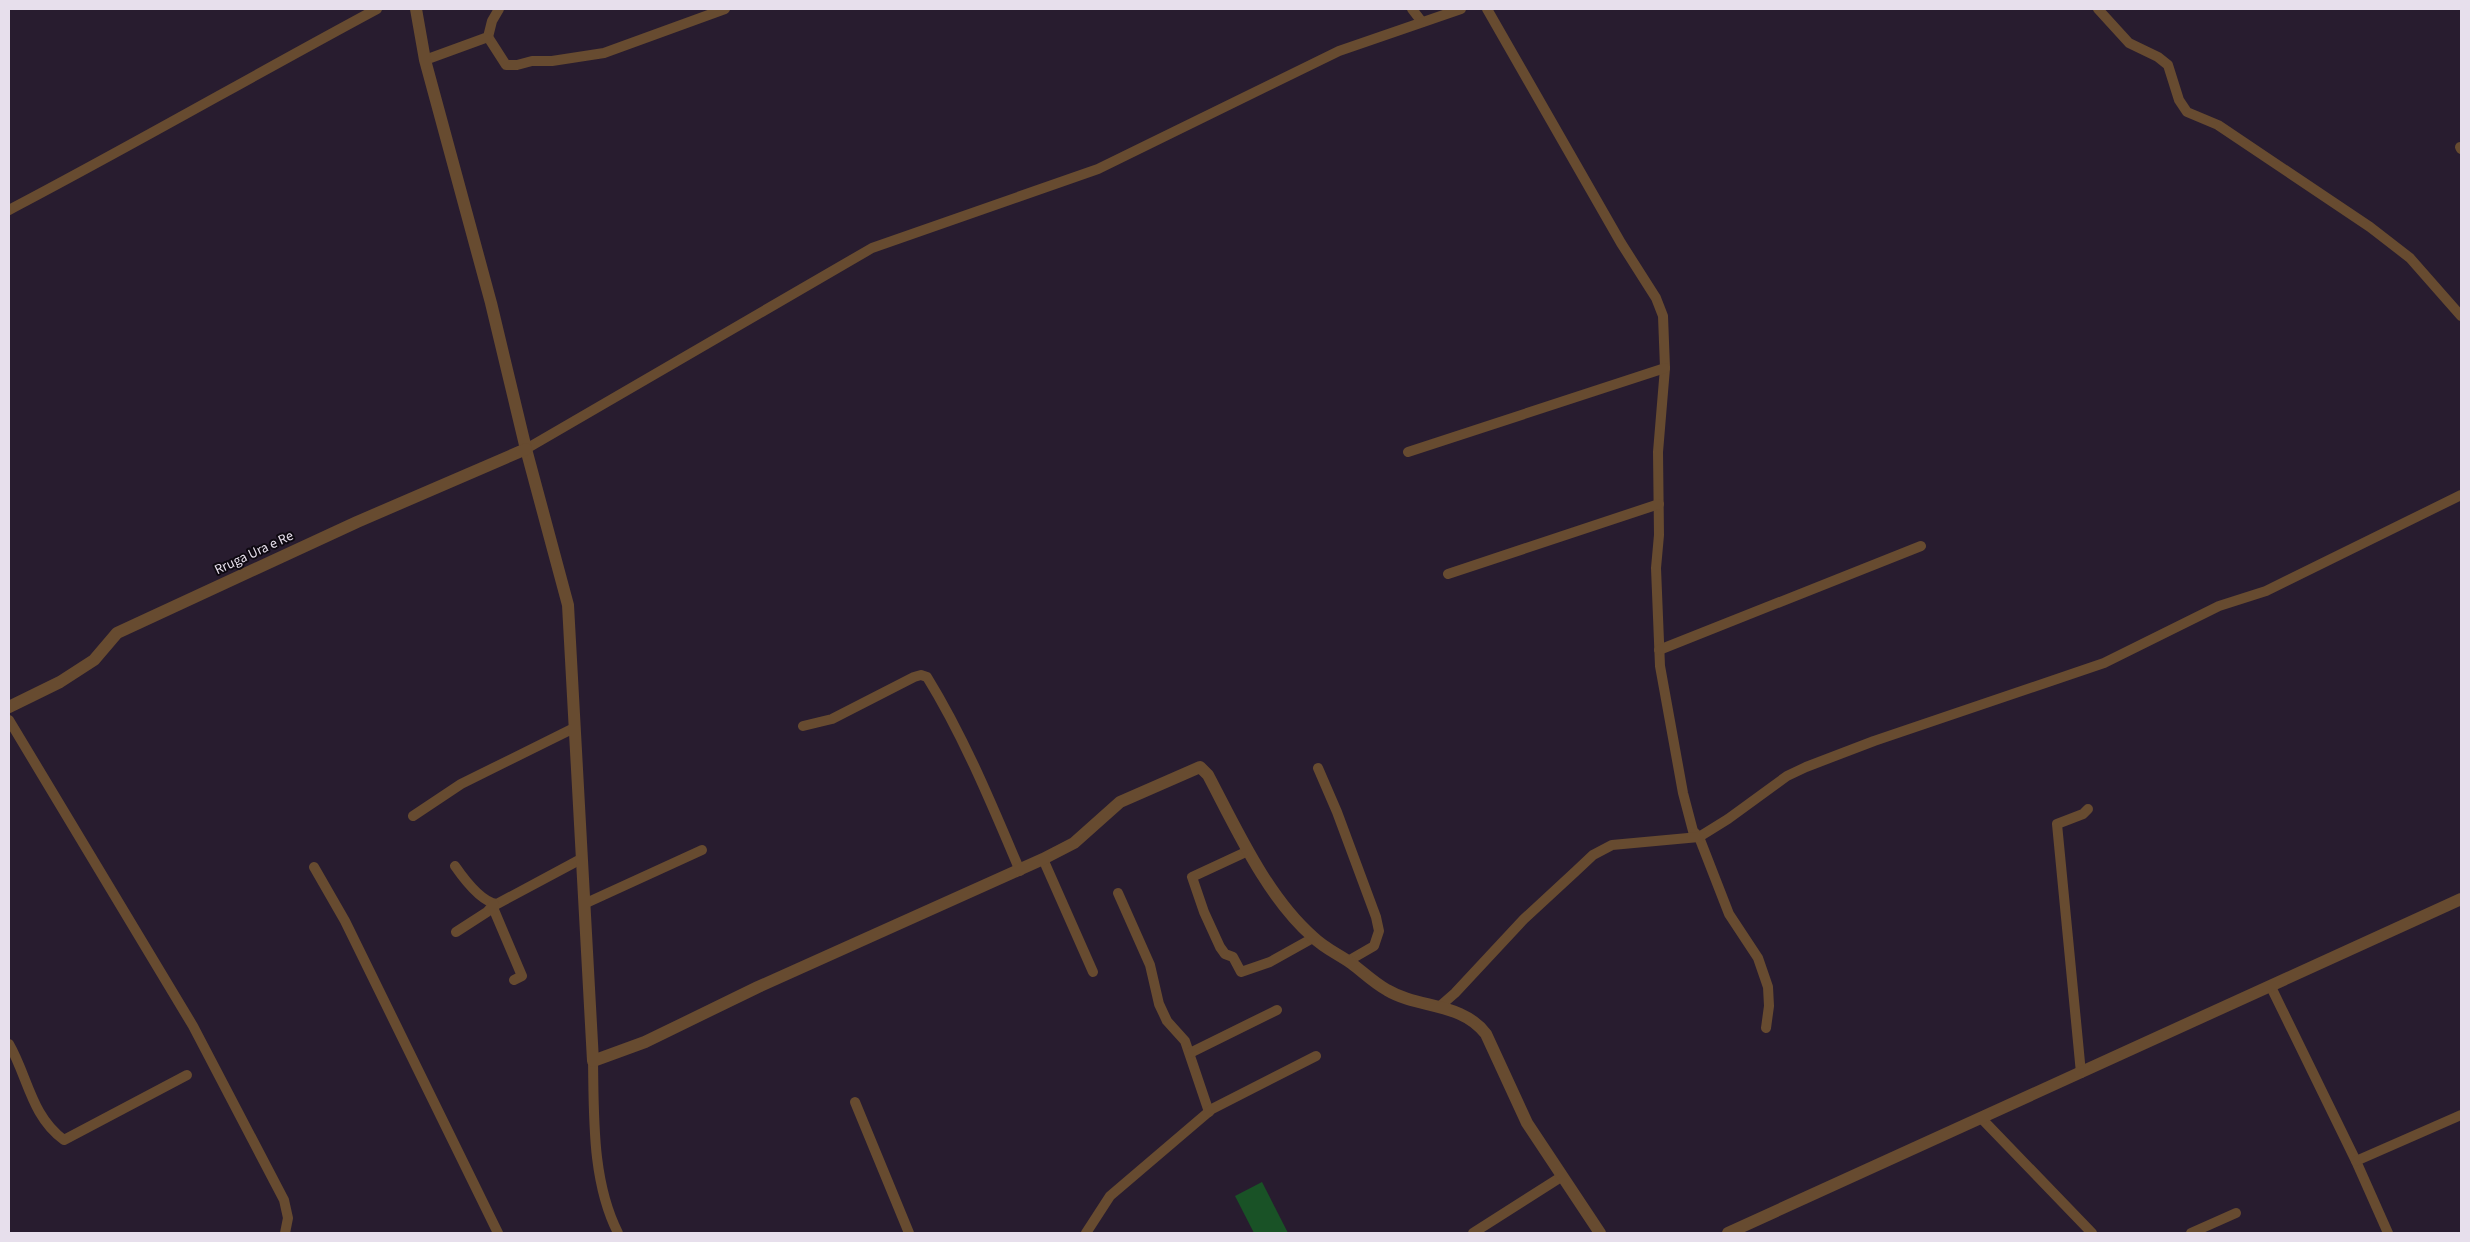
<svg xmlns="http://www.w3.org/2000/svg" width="2470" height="1242" viewBox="0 0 2470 1242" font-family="'Source Sans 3',sans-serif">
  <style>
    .green { fill: #195226 }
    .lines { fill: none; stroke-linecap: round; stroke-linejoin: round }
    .minor { stroke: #674b30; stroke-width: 10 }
    .tertiary { stroke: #674b30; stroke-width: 12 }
    .labels { text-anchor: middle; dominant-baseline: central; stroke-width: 4; stroke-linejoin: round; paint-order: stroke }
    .street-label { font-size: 14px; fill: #e7dfec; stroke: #0e0911 }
  </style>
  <rect width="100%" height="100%" fill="#281c2f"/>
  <polygon class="green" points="1262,1182 1288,1233 1254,1233 1235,1196"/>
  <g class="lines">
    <g class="minor">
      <polyline points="1412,9 1422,22"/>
      <polyline points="1487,9 1621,243 1656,298 1663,316 1665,368 1658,452 1659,535 1656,568 1660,666 1683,793 1693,831 1699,837 1729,914 1758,958 1768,987 1769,1006 1766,1028"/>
      <polyline points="2098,9 2129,43 2158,57 2168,65 2179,100 2187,112 2218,125 2370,227 2410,258 2461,316"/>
      <polyline points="488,37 506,65 517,65 532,61 552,61 604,53 725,9"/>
      <polyline points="425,60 488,37 492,21 499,9"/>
      <polyline points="2460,147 2461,149"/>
      <path d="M9 210C133 145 254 75 377 9"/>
      <polyline points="526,449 872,248 1098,169 1339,51 1461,9"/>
      <polyline points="1408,452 1665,368"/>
      <polyline points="1448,574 1659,504"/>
      <polyline points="1659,650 1921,546"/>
      <polyline points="9,720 193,1026 284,1200 288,1218 285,1233"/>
      <path d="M803 726 832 719 914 677 921 675 927 677C964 737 992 805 1020 871"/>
      <polyline points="1318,768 1337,812 1376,917 1379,931 1374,946 1348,961"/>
      <polyline points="413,816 461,784 574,728"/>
      <polyline points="1248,851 1192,877 1204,912 1220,947 1225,954 1233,957 1241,972 1270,962 1313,938"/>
      <polyline points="1043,859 1093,972"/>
      <path d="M455 866C464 879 481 902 497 904L581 859"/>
      <polyline points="314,867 345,921 498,1233"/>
      <polyline points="1118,893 1150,965 1159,1004 1167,1021 1185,1041 1209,1112"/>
      <polyline points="584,904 702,850"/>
      <polyline points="456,932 487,912 494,904 494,910 522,976 514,980"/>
      <polyline points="2271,987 2356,1161 2388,1233"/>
      <polyline points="1439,1007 1455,993 1524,919 1576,871 1593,855 1612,845 1699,837 1728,819 1787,776 1806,767 1874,741 2104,663 2219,606 2266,591 2461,495"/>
      <path d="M9 1044C28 1077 31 1116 64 1140L187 1075"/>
      <polyline points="1190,1053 1277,1010"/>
      <path d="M593 1061C594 1118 592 1182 618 1233"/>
      <polyline points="2081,1073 2057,824 2083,814 2088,809"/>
      <polyline points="855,1102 909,1233"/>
      <polyline points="1982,1119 2092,1233"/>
      <polyline points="2356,1161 2461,1115"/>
      <polyline points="1086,1233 1110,1196 1212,1109 1316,1056"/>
      <polyline points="1473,1233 1561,1177"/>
      <polyline points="2191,1233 2236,1213"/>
    </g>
    <g class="tertiary">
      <path d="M416 9 425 60 491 303 526 449 568 605 593 1061 645 1042 758 987 1043 859 1074 843 1120 802 1200 767 1208 775C1236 828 1267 897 1313 937 1324 948 1338 954 1351 963 1363 972 1374 983 1387 990 1419 1009 1462 1002 1486 1034L1527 1123 1600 1233"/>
      <polyline points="9,707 60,682 94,660 117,633 357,522 526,449"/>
      <polyline points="1728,1233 2461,899"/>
    </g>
  </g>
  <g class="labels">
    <g class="street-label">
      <text transform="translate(254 553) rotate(-25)">Rruga Ura e Re</text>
    </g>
  </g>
  <rect width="2470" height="1242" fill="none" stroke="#e7dfec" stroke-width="20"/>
</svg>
